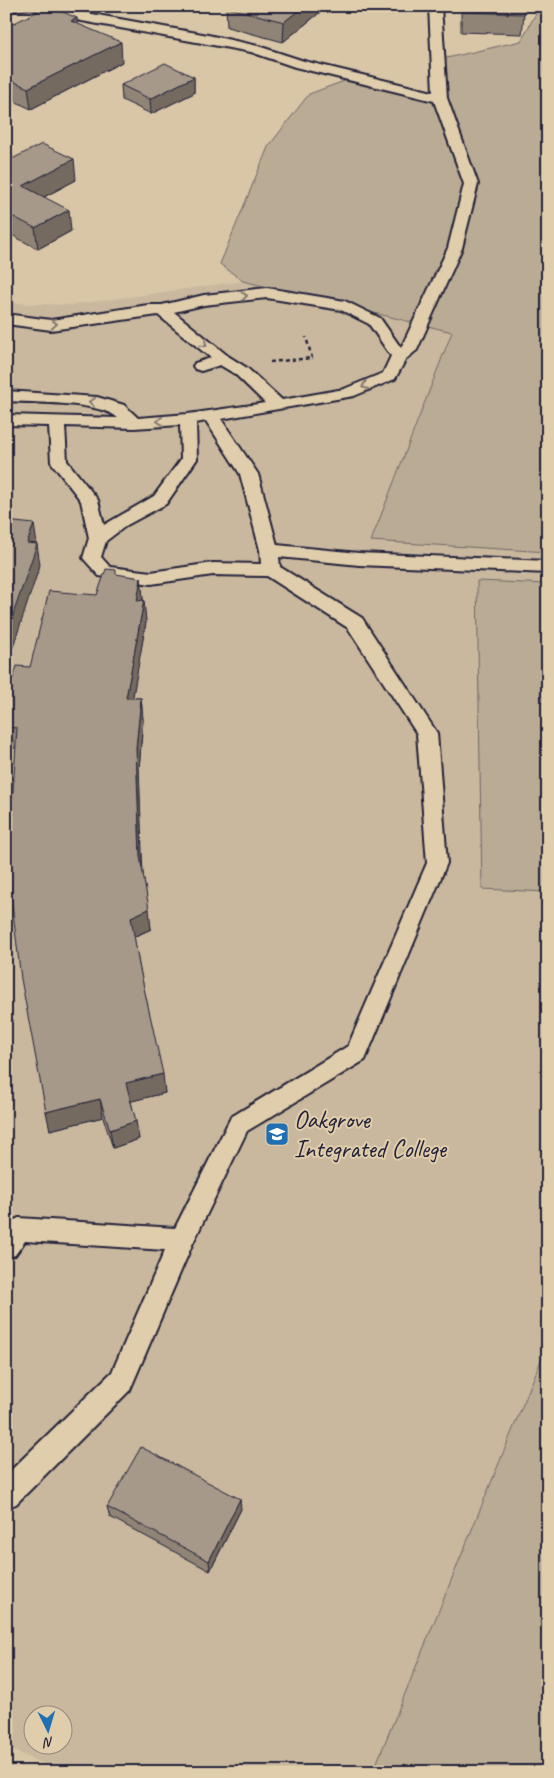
<svg xmlns="http://www.w3.org/2000/svg" width="554" height="1778" viewBox="0 0 554 1778" font-family="Caveat,sans-serif">
  <style>
    .built { fill: #c9b89e; fill-rule: evenodd }
    .green { fill: #baab95; stroke: #6e6668 }
    .lines { fill: none; stroke-linecap: round; stroke-linejoin: round }
    .lane-casing { stroke: #22223b; stroke-width: 4 }
    .path { stroke: #22223b; stroke-width: 2.5; stroke-dasharray: 4 3; stroke-linecap: butt }
    .lane { fill: #e0cdab; fill-rule: evenodd }
    .wall { fill: #8f8476; stroke: #22223b }
    .shaded-wall { fill: #746b60; stroke: #22223b }
    .building { fill: #a69989; stroke: #22223b }
    .oneway { stroke: #817873 }
    .labels { text-anchor: middle; dominant-baseline: central; stroke-width: 4; stroke-linejoin: round; paint-order: stroke }
    .poi-label { font-size: 25px; fill: #22223b; stroke: #e0cdab; text-anchor: start }
  </style>
  <rect width="100%" height="100%" fill="#d8c6a7"/>
  <filter id="ink" filterUnits="userSpaceOnUse"><feTurbulence type="fractalNoise" baseFrequency=".02" numOctaves="2"/><feDisplacementMap in="SourceGraphic" scale="10" xChannelSelector="R" yChannelSelector="G"/><feConvolveMatrix kernelMatrix="1 2 1 2 8 2 1 2 1" color-interpolation-filters="sRGB"/></filter>
  <g filter="url(#ink)">
    <path class="built" d="M243 281 452 332 371 540 548 552V1772H61L6 1747V303L71 305ZM32 1716H62V1746H32Z"/>
    <g class="green">
      <polygon points="540,6 548,6 548,552 371,541 452,332 243,281 220,264 268,147 309,94 355,77 440,97 438,60 521,41"/>
      <polygon points="477,581 548,584 548,892 482,889"/>
      <polygon points="548,1343 548,1772 373,1772"/>
    </g>
    <g class="lines">
      <g class="lane-casing">
        <path id="lane" d="M6 6H48L208 35 258 46 304 61 433 92 429 6H441L447 98 478 184 462 248 417 350 406 359 395 379 354 396 221 419 258 474 277 545 359 553 548 561V573L359 565 279 557 280 567 362 618 437 733 447 863 365 1060 247 1131 192 1245 130 1390 16 1504 6 1508V1475L112 1372 165 1250 25 1241 15 1255 6 1258C6 1241 0 1225 19 1218L175 1228 231 1117 348 1046 427 863 417 734 348 628 267 576 213 575 151 584 99 576 83 558 89 538 81 501 51 462 49 426 6 425V415L118 418C99 401 33 403 6 401V391L97 397 124 405 138 418 188 414 265 403 235 374 220 365 201 371 195 369 193 366 195 363 211 358 158 315 51 330 6 324V314L51 320 148 305H162L204 295 267 288 345 301 380 318 401 348 448 248 464 184 434 101 295 67 251 52 49 15 32 8 6 11ZM267 298 341 310 369 324 391 356 383 373 344 389 282 400 247 368 228 356 174 312 204 305ZM206 421 240 474 260 550 261 564 213 563 151 572 110 567 101 557 106 541 127 525 166 504 197 459 196 423ZM180 425 181 459 154 496 104 525 98 500 67 461 65 426 134 428Z"/>
      </g>
      <polyline class="path" points="270,362 312,358 306,337"/>
      <use href="#lane" class="lane"/>
    </g>
    <g class="wall">
      <polygon points="125,6 180,6 178,8 170,7 167,11"/>
      <polygon points="227,6 328,6 283,42 227,27 226,7"/>
      <polygon points="461,6 524,6 524,14 522,34 461,32"/>
      <polygon points="78,24 122,62 31,109 6,97 6,27"/>
      <polygon points="194,77 194,93 151,114 122,100 121,85"/>
      <polygon points="6,162 76,180 44,197 71,231 38,249 6,232"/>
      <polygon points="117,575 141,578 143,600 146,622 132,698 141,698 143,720 139,769 142,867 151,929 134,937 139,965 165,1093 131,1101 139,1139 113,1148 103,1117 50,1130 16,748 6,748 6,698 30,667"/>
      <polygon points="107,1507 241,1509 210,1571 110,1517"/>
    </g>
    <g class="shaded-wall">
      <polygon points="167,6 170,6 170,7 167,11"/>
      <polygon points="304,6 328,6 283,42 284,22"/>
      <polygon points="77,18 79,38 71,21"/>
      <polygon points="121,42 122,62 31,109 28,88"/>
      <polygon points="194,77 194,93 151,114 150,99"/>
      <polygon points="74,159 76,180 25,207 23,186"/>
      <polygon points="69,210 71,231 38,249 35,228"/>
      <polygon points="34,524 40,565 6,668 6,635 27,543"/>
      <polygon points="141,578 143,599 138,622 137,601"/>
      <polygon points="144,600 146,622 129,719 126,698"/>
      <polygon points="141,698 143,720 139,769 143,877 140,856 136,748"/>
      <polygon points="149,909 151,929 133,937 131,917"/>
      <polygon points="163,1074 165,1093 128,1102 126,1083"/>
      <polygon points="100,1099 103,1117 50,1130 46,1112"/>
      <polygon points="136,1121 139,1139 113,1148 110,1130"/>
      <polygon points="240,1499 241,1509 210,1571 209,1561"/>
    </g>
    <g class="building">
      <polygon points="49,6 77,18 71,21 121,42 28,88 6,78 6,27"/>
      <polygon points="227,6 304,6 284,22 226,7"/>
      <polygon points="462,6 524,6 524,14 462,12"/>
      <polygon points="165,63 194,77 150,99 121,85"/>
      <polygon points="42,144 74,159 23,186 69,210 35,228 6,213 6,162"/>
      <polygon points="6,521 34,524 27,543 37,544 6,635"/>
      <polygon points="106,569 116,570 116,574 141,578 137,601 144,600 126,698 141,698 136,748 140,856 149,909 131,917 139,965 163,1074 126,1083 136,1121 110,1130 100,1099 46,1112 21,979 8,871 17,728 6,727 6,698 17,666 30,667 49,591 97,595"/>
      <polygon points="141,1447 240,1499 209,1561 107,1507"/>
    </g>
    <defs><path id="oneway-chevron" d="M-2-3.5L2.5 0L-2 3.5" fill="none" stroke-width="1.6" stroke-linecap="round" stroke-linejoin="round" transform="scale(1.25)"/></defs>
    <g class="oneway">
      <use href="#oneway-chevron" transform="translate(244 296) rotate(-6)"/>
      <use href="#oneway-chevron" transform="translate(54 324) rotate(-4)"/>
      <use href="#oneway-chevron" transform="translate(204 344) rotate(39)"/>
      <use href="#oneway-chevron" transform="translate(365 386) rotate(158)"/>
      <use href="#oneway-chevron" transform="translate(92 402) rotate(-172)"/>
      <use href="#oneway-chevron" transform="translate(160 421) rotate(176)"/>
    </g>
  </g>
  <defs>
    <g id="school-square" transform="scale(1.25)"><rect x="-9" y="-9" width="18" height="18" rx="4" fill="#1f6fb2" stroke="#e0cdab"/><path d="M0-5L7-2L0 1L-7-2ZM-4 1L0 2.5L4 1V4Q0 6-4 4Z" fill="#fff"/></g>
  </defs>
  <g fill-rule="evenodd">
    <use href="#school-square" x="277" y="1134"/>
  </g>
  <g class="labels">
    <g class="poi-label">
      <text x="294" y="1120">Oakgrove<tspan x="294" dy="29">Integrated College</tspan></text>
    </g>
  </g>
  <rect width="554" height="1778" fill="none" stroke="#e0cdab" stroke-width="25"/>
  <rect x="12" y="12" width="529" height="1753" fill="none" stroke="#22223b" stroke-width="2" filter="url(#ink)"/>
  <g transform="translate(48 1730) rotate(175)"><circle r="24" fill="#e0cdab" stroke="#94897e"/>
  <path d="M0-4L9 19L0 12L-9 19Z" fill="#1f6fb2"/>
  <text y="-8" font-size="14" font-weight="bold" text-anchor="middle" fill="#22223b">N</text>
  </g>
</svg>
